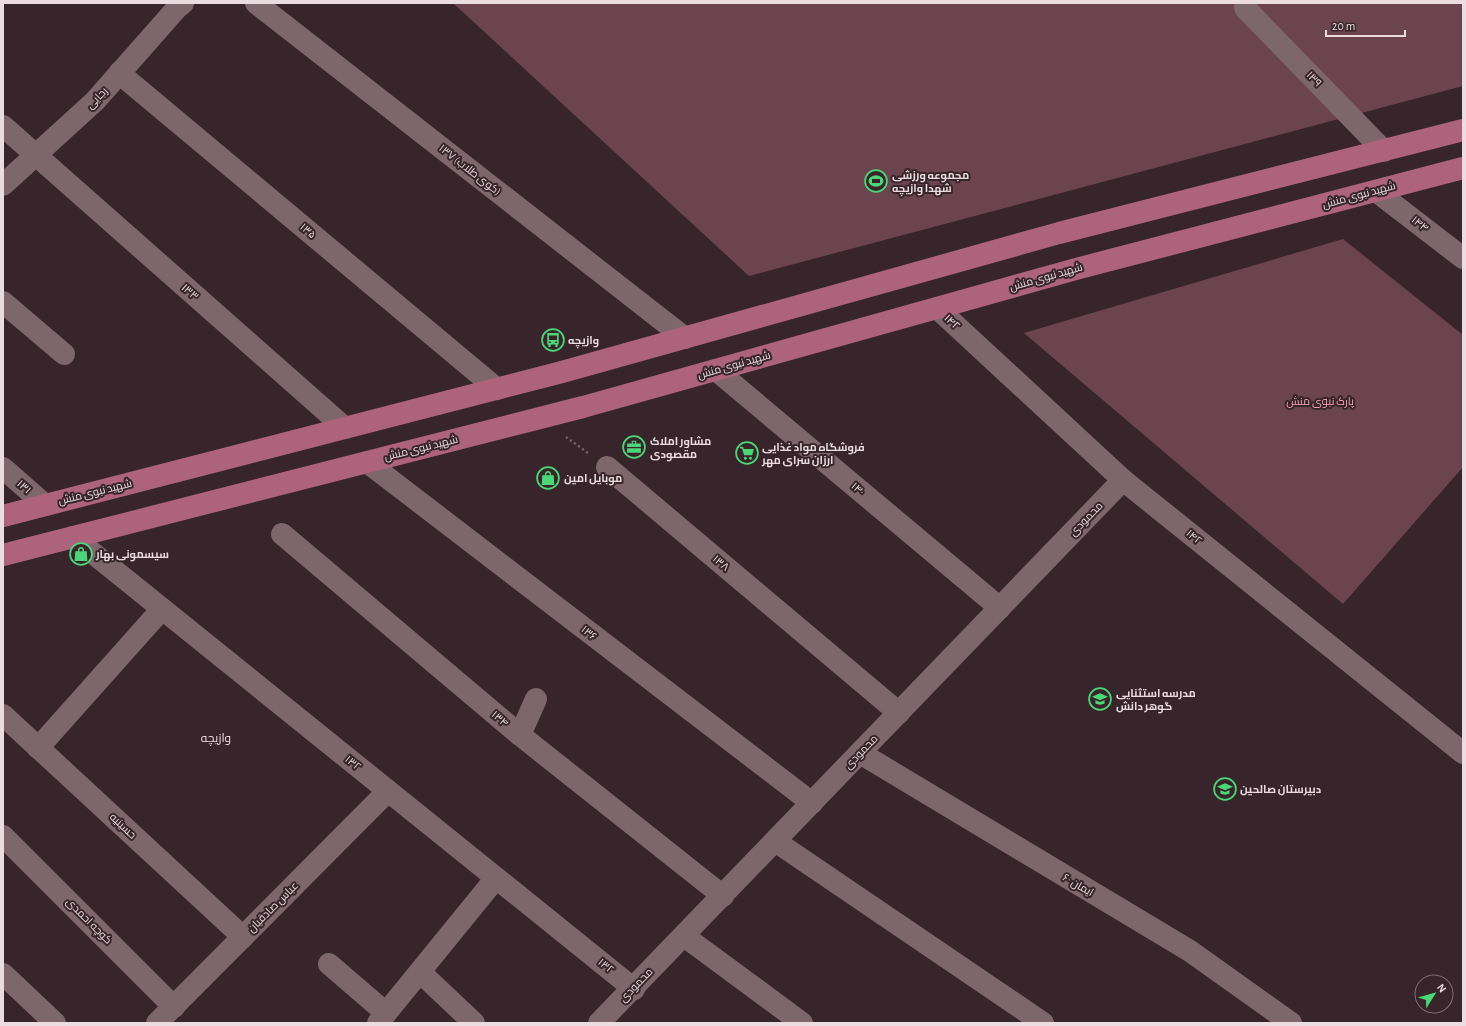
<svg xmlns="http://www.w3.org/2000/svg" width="1466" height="1026" viewBox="0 0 1466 1026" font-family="'Alegreya Sans',Cairo,sans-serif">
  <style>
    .green { fill: #6c4450 }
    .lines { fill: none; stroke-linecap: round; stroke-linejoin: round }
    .path { stroke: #76646a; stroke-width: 2.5; stroke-dasharray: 2 3; stroke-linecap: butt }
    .minor { stroke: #7d666c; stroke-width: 22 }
    .major { stroke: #ae637c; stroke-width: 22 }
    .labels { text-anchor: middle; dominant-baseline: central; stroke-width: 4; stroke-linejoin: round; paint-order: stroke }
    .street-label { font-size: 11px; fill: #eadce0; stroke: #38252b }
    .poi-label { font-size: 11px; font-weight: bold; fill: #eadce0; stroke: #38252b; text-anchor: start }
    .park-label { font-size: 11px; fill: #f7a1bb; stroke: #38252b }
    .neighbourhood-label { font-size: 12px; fill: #eadce0; stroke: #38252b }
  </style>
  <rect width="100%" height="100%" fill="#38252b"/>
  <g class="green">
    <polygon points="453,3 1463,3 1463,86 749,276"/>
    <polygon points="1343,239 1463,335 1463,467 1343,604 1024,333"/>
  </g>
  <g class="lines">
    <polyline class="path" points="566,437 588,453"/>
    <g class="minor">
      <polyline points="256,3 685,338"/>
      <polyline points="1245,8 1384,151"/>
      <polyline points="119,73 497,389"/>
      <polyline points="3,126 345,428"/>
      <polyline points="3,185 95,101 177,8 183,3"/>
      <polyline points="1376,191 1463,258"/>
      <polyline points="3,302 64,354"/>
      <polyline points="937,308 1123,480 1463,753"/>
      <polyline points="716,370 1000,608"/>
      <polyline points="367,462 812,803"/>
      <polyline points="607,467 899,713"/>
      <polyline points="3,468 45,505"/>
      <polyline points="282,534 520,735 723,896"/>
      <polyline points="73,537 634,989"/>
      <polyline points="3,715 243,937"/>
      <polyline points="520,735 536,699"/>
      <polyline points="38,748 162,609"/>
      <polyline points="860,753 1190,951 1291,1023"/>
      <polyline points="3,836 174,1007"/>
      <polyline points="775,841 1043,1023"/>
      <polyline points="684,936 802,1023"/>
      <polyline points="329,964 386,1013"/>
      <polyline points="420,972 474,1023"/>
      <polyline points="3,974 55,1023"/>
      <polyline points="157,1023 388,791"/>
      <polyline points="378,1023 496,878"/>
      <polyline points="599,1023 1123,480"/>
    </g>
    <g class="major">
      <polyline points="3,516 562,372 1059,233 1463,130"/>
      <polyline points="3,555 583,407 1076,269 1463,168"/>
    </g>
  </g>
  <defs>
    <g id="stadium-ring" transform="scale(1.15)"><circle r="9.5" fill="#38252b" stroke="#4bd677" stroke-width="1.5"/><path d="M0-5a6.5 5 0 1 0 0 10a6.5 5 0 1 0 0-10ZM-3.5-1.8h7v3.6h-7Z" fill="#4bd677"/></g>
    <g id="bus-ring" transform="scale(1.15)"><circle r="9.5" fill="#38252b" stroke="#4bd677" stroke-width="1.5"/><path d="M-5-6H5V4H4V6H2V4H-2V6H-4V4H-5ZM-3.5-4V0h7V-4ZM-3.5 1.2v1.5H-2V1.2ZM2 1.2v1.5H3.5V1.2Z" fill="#4bd677"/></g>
    <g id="office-ring" transform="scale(1.15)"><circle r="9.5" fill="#38252b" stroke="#4bd677" stroke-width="1.5"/><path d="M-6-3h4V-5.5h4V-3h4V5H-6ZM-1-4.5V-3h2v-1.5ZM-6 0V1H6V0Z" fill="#4bd677"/></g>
    <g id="supermarket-ring" transform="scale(1.15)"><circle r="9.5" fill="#38252b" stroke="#4bd677" stroke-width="1.5"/><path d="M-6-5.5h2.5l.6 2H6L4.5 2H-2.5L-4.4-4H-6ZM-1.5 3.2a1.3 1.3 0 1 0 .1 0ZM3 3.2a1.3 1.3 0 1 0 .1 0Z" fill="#4bd677"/></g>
    <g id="shop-ring" transform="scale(1.15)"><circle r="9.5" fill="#38252b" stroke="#4bd677" stroke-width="1.5"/><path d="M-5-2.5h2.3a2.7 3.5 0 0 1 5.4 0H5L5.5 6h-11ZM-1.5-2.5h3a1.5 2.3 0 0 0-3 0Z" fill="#4bd677"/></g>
    <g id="school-ring" transform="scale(1.15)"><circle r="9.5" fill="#38252b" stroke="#4bd677" stroke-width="1.5"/><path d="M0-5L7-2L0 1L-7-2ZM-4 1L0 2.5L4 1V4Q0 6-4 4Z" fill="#4bd677"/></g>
  </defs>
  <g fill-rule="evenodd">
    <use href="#stadium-ring" x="876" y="181"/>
    <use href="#bus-ring" x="553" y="340"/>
    <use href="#office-ring" x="634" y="447"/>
    <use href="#supermarket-ring" x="747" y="453"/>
    <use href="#shop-ring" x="548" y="478"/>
    <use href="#shop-ring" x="81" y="554"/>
    <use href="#school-ring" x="1100" y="699"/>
    <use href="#school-ring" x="1225" y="789"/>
  </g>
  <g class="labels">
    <g class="street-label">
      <text transform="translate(1314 79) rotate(46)">۱۳۹</text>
      <text transform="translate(97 98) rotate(-46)">رجایی</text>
      <text transform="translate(470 170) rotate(38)">۱۳۷ (کوی طلاب)</text>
      <text transform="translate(1359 195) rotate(-15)">شهید نبوی منش</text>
      <text transform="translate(1420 224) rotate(38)">۱۴۴</text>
      <text transform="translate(308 231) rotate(40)">۱۳۵</text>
      <text transform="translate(1046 277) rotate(-16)">شهید نبوی منش</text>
      <text transform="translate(190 292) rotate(41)">۱۳۳</text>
      <text transform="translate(952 322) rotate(43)">۱۴۲</text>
      <text transform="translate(734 365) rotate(-16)">شهید نبوی منش</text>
      <text transform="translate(421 448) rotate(-14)">شهید نبوی منش</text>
      <text transform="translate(24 487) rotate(42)">۱۳۱</text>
      <text transform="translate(858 489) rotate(40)">۱۴۰</text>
      <text transform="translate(95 492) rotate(-14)">شهید نبوی منش</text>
      <text transform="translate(1086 519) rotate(-46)">محمودی</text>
      <text transform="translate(1194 537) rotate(39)">۱۴۲</text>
      <text transform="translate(721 563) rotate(40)">۱۳۸</text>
      <text transform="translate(589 633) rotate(38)">۱۳۶</text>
      <text transform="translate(500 719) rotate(40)">۱۳۴</text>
      <text transform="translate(861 752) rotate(-46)">محمودی</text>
      <text transform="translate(353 763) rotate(39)">۱۳۲</text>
      <text transform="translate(123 826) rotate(43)">حسینیه</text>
      <text transform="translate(1078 885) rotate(30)">ایمان ۶۰</text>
      <text transform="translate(273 907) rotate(-45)">عباس صادقیان</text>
      <text transform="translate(89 921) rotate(45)">کوچه احمدی</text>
      <text transform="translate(606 966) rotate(39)">۱۳۲</text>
      <text transform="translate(636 985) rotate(-46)">محمودی</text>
    </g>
    <g class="poi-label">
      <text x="892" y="175">مجموعه ورزشی<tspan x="892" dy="13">شهدا وازیچه</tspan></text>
      <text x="568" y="340">وازیچه</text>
      <text x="650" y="441">مشاور املاک<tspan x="650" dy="13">مقصودی</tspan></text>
      <text x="762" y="447">فروشگاه مواد غذایی<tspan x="762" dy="13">ارزان سرای مهر</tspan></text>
      <text x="564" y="478">موبایل امین</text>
      <text x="96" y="554">سیسمونی بهار</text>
      <text x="1116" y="693">مدرسه استثنایی<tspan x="1116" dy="13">گوهر دانش</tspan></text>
      <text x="1240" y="789">دبیرستان صالحین</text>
    </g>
    <g class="park-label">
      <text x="1320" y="401">پارک نبوی منش</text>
    </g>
    <g class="neighbourhood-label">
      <text x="216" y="738">وازیچه</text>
    </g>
  </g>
  <rect width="1466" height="1026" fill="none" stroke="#eadce0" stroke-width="8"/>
  <g transform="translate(1434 994) rotate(53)"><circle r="19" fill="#38252b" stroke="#7f6e73"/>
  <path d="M0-3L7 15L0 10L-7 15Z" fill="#4bd677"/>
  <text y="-6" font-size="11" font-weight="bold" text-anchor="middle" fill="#eadce0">N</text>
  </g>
  <path d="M1326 30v6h79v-6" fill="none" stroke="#eadce0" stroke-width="2"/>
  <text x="1332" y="30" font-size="12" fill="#eadce0" stroke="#38252b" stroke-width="3" paint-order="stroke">20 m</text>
</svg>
